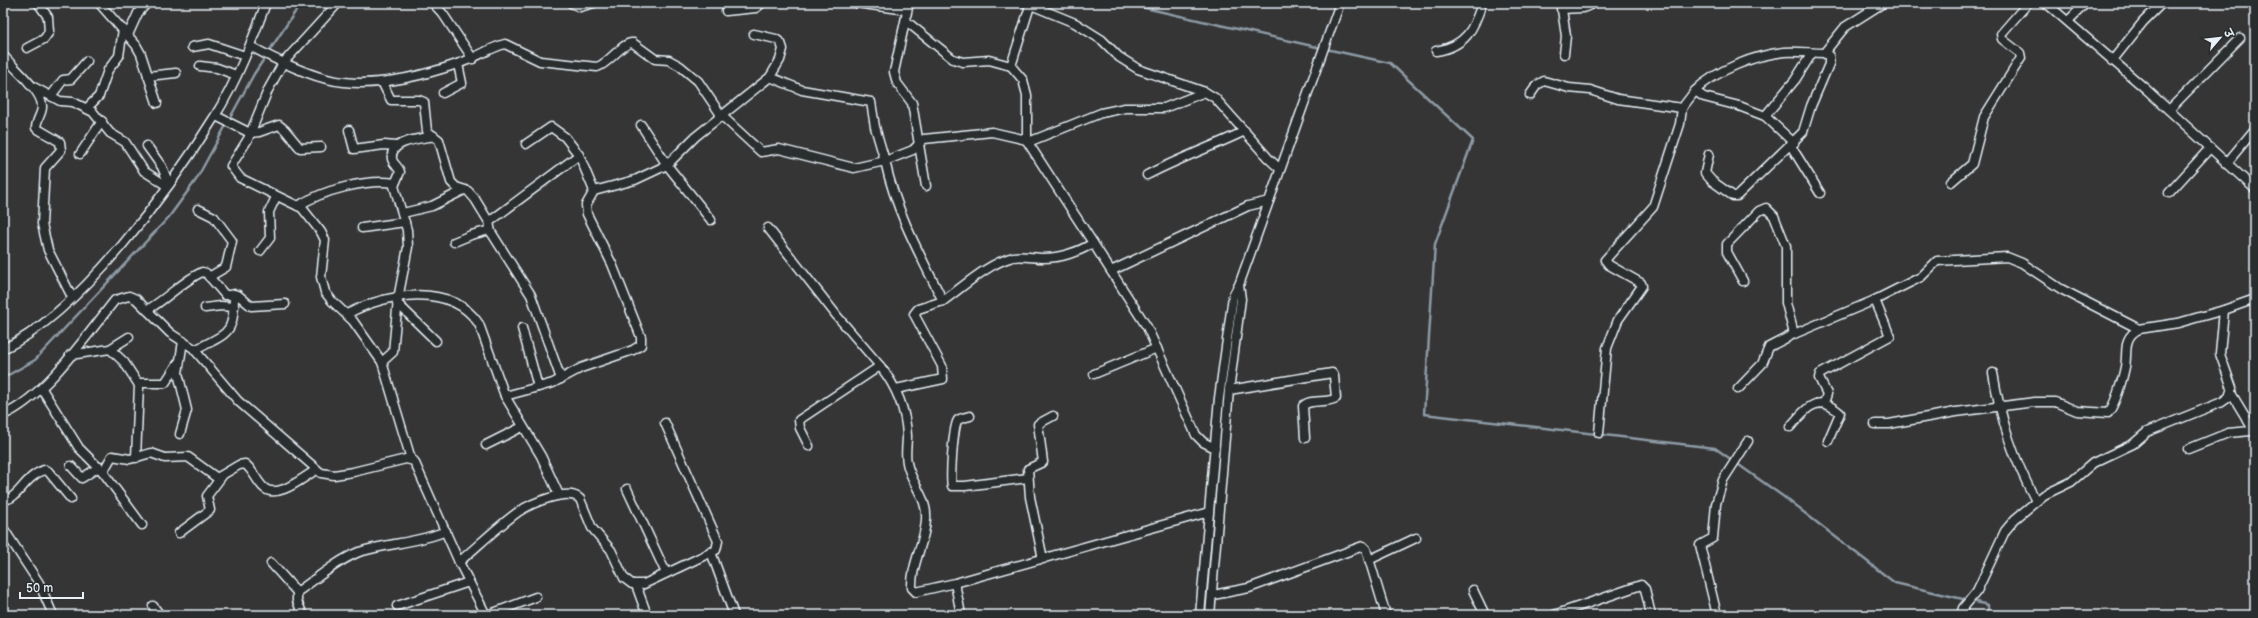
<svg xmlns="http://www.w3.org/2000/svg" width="2258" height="618" viewBox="0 0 2258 618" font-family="'Balsamiq Sans','Playpen Sans Deva',sans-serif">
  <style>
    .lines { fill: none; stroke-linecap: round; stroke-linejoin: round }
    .stream { stroke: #8c9ba6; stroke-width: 2.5 }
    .minor-casing { stroke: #e8f1f8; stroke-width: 11 }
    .minor { stroke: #2a2d2e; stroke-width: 8 }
  </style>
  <rect width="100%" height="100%" fill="#363535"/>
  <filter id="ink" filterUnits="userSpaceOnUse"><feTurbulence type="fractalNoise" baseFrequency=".025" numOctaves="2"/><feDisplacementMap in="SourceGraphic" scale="8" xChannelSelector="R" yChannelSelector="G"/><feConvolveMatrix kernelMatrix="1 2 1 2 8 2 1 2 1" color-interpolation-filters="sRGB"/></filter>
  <g filter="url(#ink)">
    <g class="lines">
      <g class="stream">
        <polyline points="1123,3 1321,48"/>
        <polyline points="1326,49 1390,63 1473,140 1435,244 1424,414 1715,448 1784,497 1895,583 1967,600"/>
        <polyline points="3,378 35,360 169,217 196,180 254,74 301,3"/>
        <polyline points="1972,601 1988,605 1988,615"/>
      </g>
      <g class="minor-casing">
        <g id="minor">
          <polyline points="99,3 136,45 141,54 157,103"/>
          <polyline points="338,3 283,63 268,90 248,139 231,166 240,178 302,208 321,232 325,240 321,277 325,292 332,301 353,321 382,362 411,459"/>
          <polyline points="433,3 443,14 473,59"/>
          <polyline points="571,3 580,7 594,3"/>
          <polyline points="856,3 907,10"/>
          <polyline points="909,3 894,72 897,83 912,103 926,186"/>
          <polyline points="1026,3 1075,23 1102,40 1119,57 1138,69 1205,92 1215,98 1268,158 1280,169"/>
          <polyline points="1561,3 1566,36 1564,54"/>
          <polyline points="2046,3 2147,90 2255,189"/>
          <polyline points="1561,9 1583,8 1595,3"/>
          <polyline points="726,11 756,8 762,3"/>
          <polyline points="906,21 953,59 963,62 989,60 1011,66"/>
          <polyline points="2068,21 2086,3"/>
          <polyline points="128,35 138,13 147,3"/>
          <path d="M250 46C274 59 317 80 344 82 381 86 422 76 457 64 474 59 489 48 505 44L540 61 597 67C609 64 623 41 633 43L655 59 669 60 680 66 698 81 721 115 761 152 779 149 854 168 885 161C896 212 920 255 943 301 964 286 987 264 1013 257 1022 255 1034 258 1043 258 1060 258 1079 252 1093 243L1027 141V95L1023 80 1011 66 1030 6"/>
          <polyline points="192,47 209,44 245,56"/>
          <polyline points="27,48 44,39 49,32 48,17 38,3"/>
          <path d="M1436 51C1466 46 1474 29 1482 3"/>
          <polyline points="1824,53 1845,27 1883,3"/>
          <path d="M3 55C12 67 43 91 42 107 42 114 36 120 36 128L60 142 61 150 45 168 42 224 48 250 72 297"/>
          <polyline points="2112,61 2143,22 2162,3"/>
          <polyline points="200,66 217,68 236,75"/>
          <polyline points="148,76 176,73"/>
          <polyline points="770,77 802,90 871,102 875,127 885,161 913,150 924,139 992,132 1031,141 1101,113 1125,108 1164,108 1205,92"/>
          <polyline points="382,82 391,100 419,100 424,102 427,131 439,140 451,182 456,187 468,191 475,199 489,222 491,232 531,295 561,379"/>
          <polyline points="30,85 60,101 73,102 93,112 110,133 125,142 144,171 167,186"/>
          <polyline points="443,93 462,83 458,64"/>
          <polyline points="1530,95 1537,85 1544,81 1569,88 1590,90 1618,99 1682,108"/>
          <polyline points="51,96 63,80 71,79 87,61"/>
          <polyline points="87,108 99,96 108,70 119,56 123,29"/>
          <polyline points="2169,110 2240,38"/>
          <polyline points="216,116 250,133 259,132 279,125 285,130 300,148 321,147"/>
          <polyline points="641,125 667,165 711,220"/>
          <polyline points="349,130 354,149 384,145 396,146"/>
          <polyline points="1794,143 1765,116 1795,80 1812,53"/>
          <polyline points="147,146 162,167 169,184"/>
          <polyline points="1791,146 1820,193"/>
          <polyline points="80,154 102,121"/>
          <path d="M1709 154 1705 173 1712 181 1733 196H1737L1803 132 1811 106 1829 64V56L1824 53C1811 53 1797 51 1784 52 1755 55 1716 70 1695 91L1704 97 1739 106 1765 116"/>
          <polyline points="579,155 594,191"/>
          <polyline points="2226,164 2255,129"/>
          <path d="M1147 175C1179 158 1212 147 1245 131"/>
          <polyline points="1951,182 1972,164 1984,117 2021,58 2020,53 2002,39 2001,34 2028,3"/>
          <polyline points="2169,193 2210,148"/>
          <path d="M298 206C323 190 366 179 395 183"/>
          <polyline points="198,209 214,217 232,241 226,267 209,277"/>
          <polyline points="403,213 432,206 464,190"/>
          <polyline points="489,222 579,155 565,137 551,127 526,144"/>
          <polyline points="362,228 405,222"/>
          <polyline points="768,228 837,316 880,366"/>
          <polyline points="454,242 471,235 490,230"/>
          <polyline points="1093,243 1147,327 1196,435 1203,442 1215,448"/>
          <polyline points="260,251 270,238 269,212 276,197"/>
          <polyline points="1111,271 1248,206 1269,201"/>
          <polyline points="1743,281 1727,252 1727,244 1759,211 1766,208 1774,216 1786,246 1786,303 1794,334"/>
          <polyline points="1875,300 1921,277 1937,261 2007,257 2022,263 2061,289 2139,329"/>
          <polyline points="397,303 436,341"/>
          <polyline points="205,308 221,306 234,307"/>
          <path d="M147 310C167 299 181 282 202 272L206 273 225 295H238L251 306 285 304"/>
          <polyline points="2224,310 2255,299"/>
          <path d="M347 314C385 294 450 281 479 324L505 396 541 456 559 495"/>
          <polyline points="522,328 538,387"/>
          <path d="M3 349C81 312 170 189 215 116 237 81 252 41 266 3"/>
          <polyline points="110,349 124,362 139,385 136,458"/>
          <path d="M195 350C229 332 234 335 234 294"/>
          <polyline points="70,355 110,349 129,337"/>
          <path d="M382 362 393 352 398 299 408 247 407 230 394 186 400 172C399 167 393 164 392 159 389 140 420 139 434 136"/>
          <path d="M1993 373C2001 421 2013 458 2036 501"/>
          <polyline points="1094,374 1157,348"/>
          <polyline points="138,383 165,383 178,363"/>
          <polyline points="42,389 79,448 103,472 142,525"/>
          <polyline points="896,389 943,379 942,366 914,314 918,309 943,301"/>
          <polyline points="1738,389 1762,364 1769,347 1794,334 1875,300 1890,336 1820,374 1819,378 1827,394 1824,403"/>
          <path d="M1229 390 1332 373 1334 376 1336 398C1327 404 1310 398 1303 406L1305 438"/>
          <polyline points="505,396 553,383 581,368 633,350 641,345 641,337 612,264 587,214 586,205 594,191 635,180 667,165 695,137 770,77 780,60 783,49 781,43 776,39 754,34"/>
          <path d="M3 415C44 398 87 335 115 300L129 296 136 299 170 333 193 348 238 401 321 473 334 475 353 472 406 459 414 461 459 562 486 615"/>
          <path d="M970 416C967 417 961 418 958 420 953 425 950 478 952 486H965L1028 478"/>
          <path d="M1875 424H1889L1956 412 2035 402H2055L2077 411 2108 413C2115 406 2123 377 2125 367 2128 351 2122 338 2139 329L2178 323 2224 310 2220 354 2232 388 2229 397 2222 402 2147 432 2133 444 2093 463 2071 482 2044 495 2015 519 2005 531 1977 591 1963 608 1961 615"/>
          <path d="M1790 427C1800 416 1813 396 1830 406 1833 408 1837 410 1840 413L1828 441"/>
          <polyline points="1599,433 1607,348 1618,320 1642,286 1641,283 1609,265 1605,260 1653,207 1680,124 1682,108 1695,91"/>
          <polyline points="180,434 187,410 178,373 183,341"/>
          <polyline points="486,445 522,427"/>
          <path d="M809 446 800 428 799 420 880 366C896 386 906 410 907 436 907 445 905 454 907 463 911 484 928 497 926 520 925 543 911 564 912 588L916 592 955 583"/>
          <polyline points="2188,449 2228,433 2251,431 2251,426 2231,393"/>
          <polyline points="71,466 82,478 99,467"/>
          <path d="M103 472 112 456 130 459 151 453 165 458 188 457 217 478 239 465 245 464C253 470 256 480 263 487 276 501 304 477 316 470"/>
          <polyline points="627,489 666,573"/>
          <path d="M3 498 8 499C19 496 26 476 44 470L48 471 71 499"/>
          <polyline points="3,528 39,583 53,615"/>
          <polyline points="179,533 210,510 207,496 222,476"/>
          <polyline points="711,552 734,615"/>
          <polyline points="1043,559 1030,497 1028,469 1043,462 1038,424 1053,416"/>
          <polyline points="1369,560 1416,538"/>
          <path d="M459 562C478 546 497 527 518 512 530 504 568 487 580 499L592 528 611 550 624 578 632 584H644L716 550 718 541 665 423"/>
          <polyline points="271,563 297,592"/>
          <polyline points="636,585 647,615"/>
          <polyline points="1473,590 1485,615"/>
          <polyline points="1213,595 1249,588 1363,546 1366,549 1386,615"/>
          <polyline points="153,606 160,615"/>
          <polyline points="397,606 469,582"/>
          <path d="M303 615 297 601V592C316 579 338 560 359 552 388 543 418 543 446 531"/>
          <polyline points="488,615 536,597"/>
          <polyline points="961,615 955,583 1209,512"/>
          <polyline points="1200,615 1219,398 1233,296 1239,285 1340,3"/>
          <polyline points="1210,615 1229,390 1241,299 1239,285"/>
          <polyline points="1554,615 1641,585 1645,589 1651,615"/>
          <polyline points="1717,615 1700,545 1713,538 1716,504 1723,480 1748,441"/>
        </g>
      </g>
      <use href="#minor" class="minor"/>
    </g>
  </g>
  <rect width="2258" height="618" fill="none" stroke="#2a2d2e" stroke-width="16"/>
  <rect x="8" y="8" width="2242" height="602" fill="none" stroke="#e8f1f8" stroke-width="1.5" filter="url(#ink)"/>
  <g transform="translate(2220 38) rotate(62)" stroke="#2a2d2e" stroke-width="3" paint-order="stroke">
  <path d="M0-3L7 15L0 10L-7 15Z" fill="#e8f1f8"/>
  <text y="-6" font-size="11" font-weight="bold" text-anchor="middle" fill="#e8f1f8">उ</text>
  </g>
  <path d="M20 592v6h63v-6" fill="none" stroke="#e8f1f8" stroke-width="2"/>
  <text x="26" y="592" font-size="12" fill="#e8f1f8" stroke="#2a2d2e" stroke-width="3" paint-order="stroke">50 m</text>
</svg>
